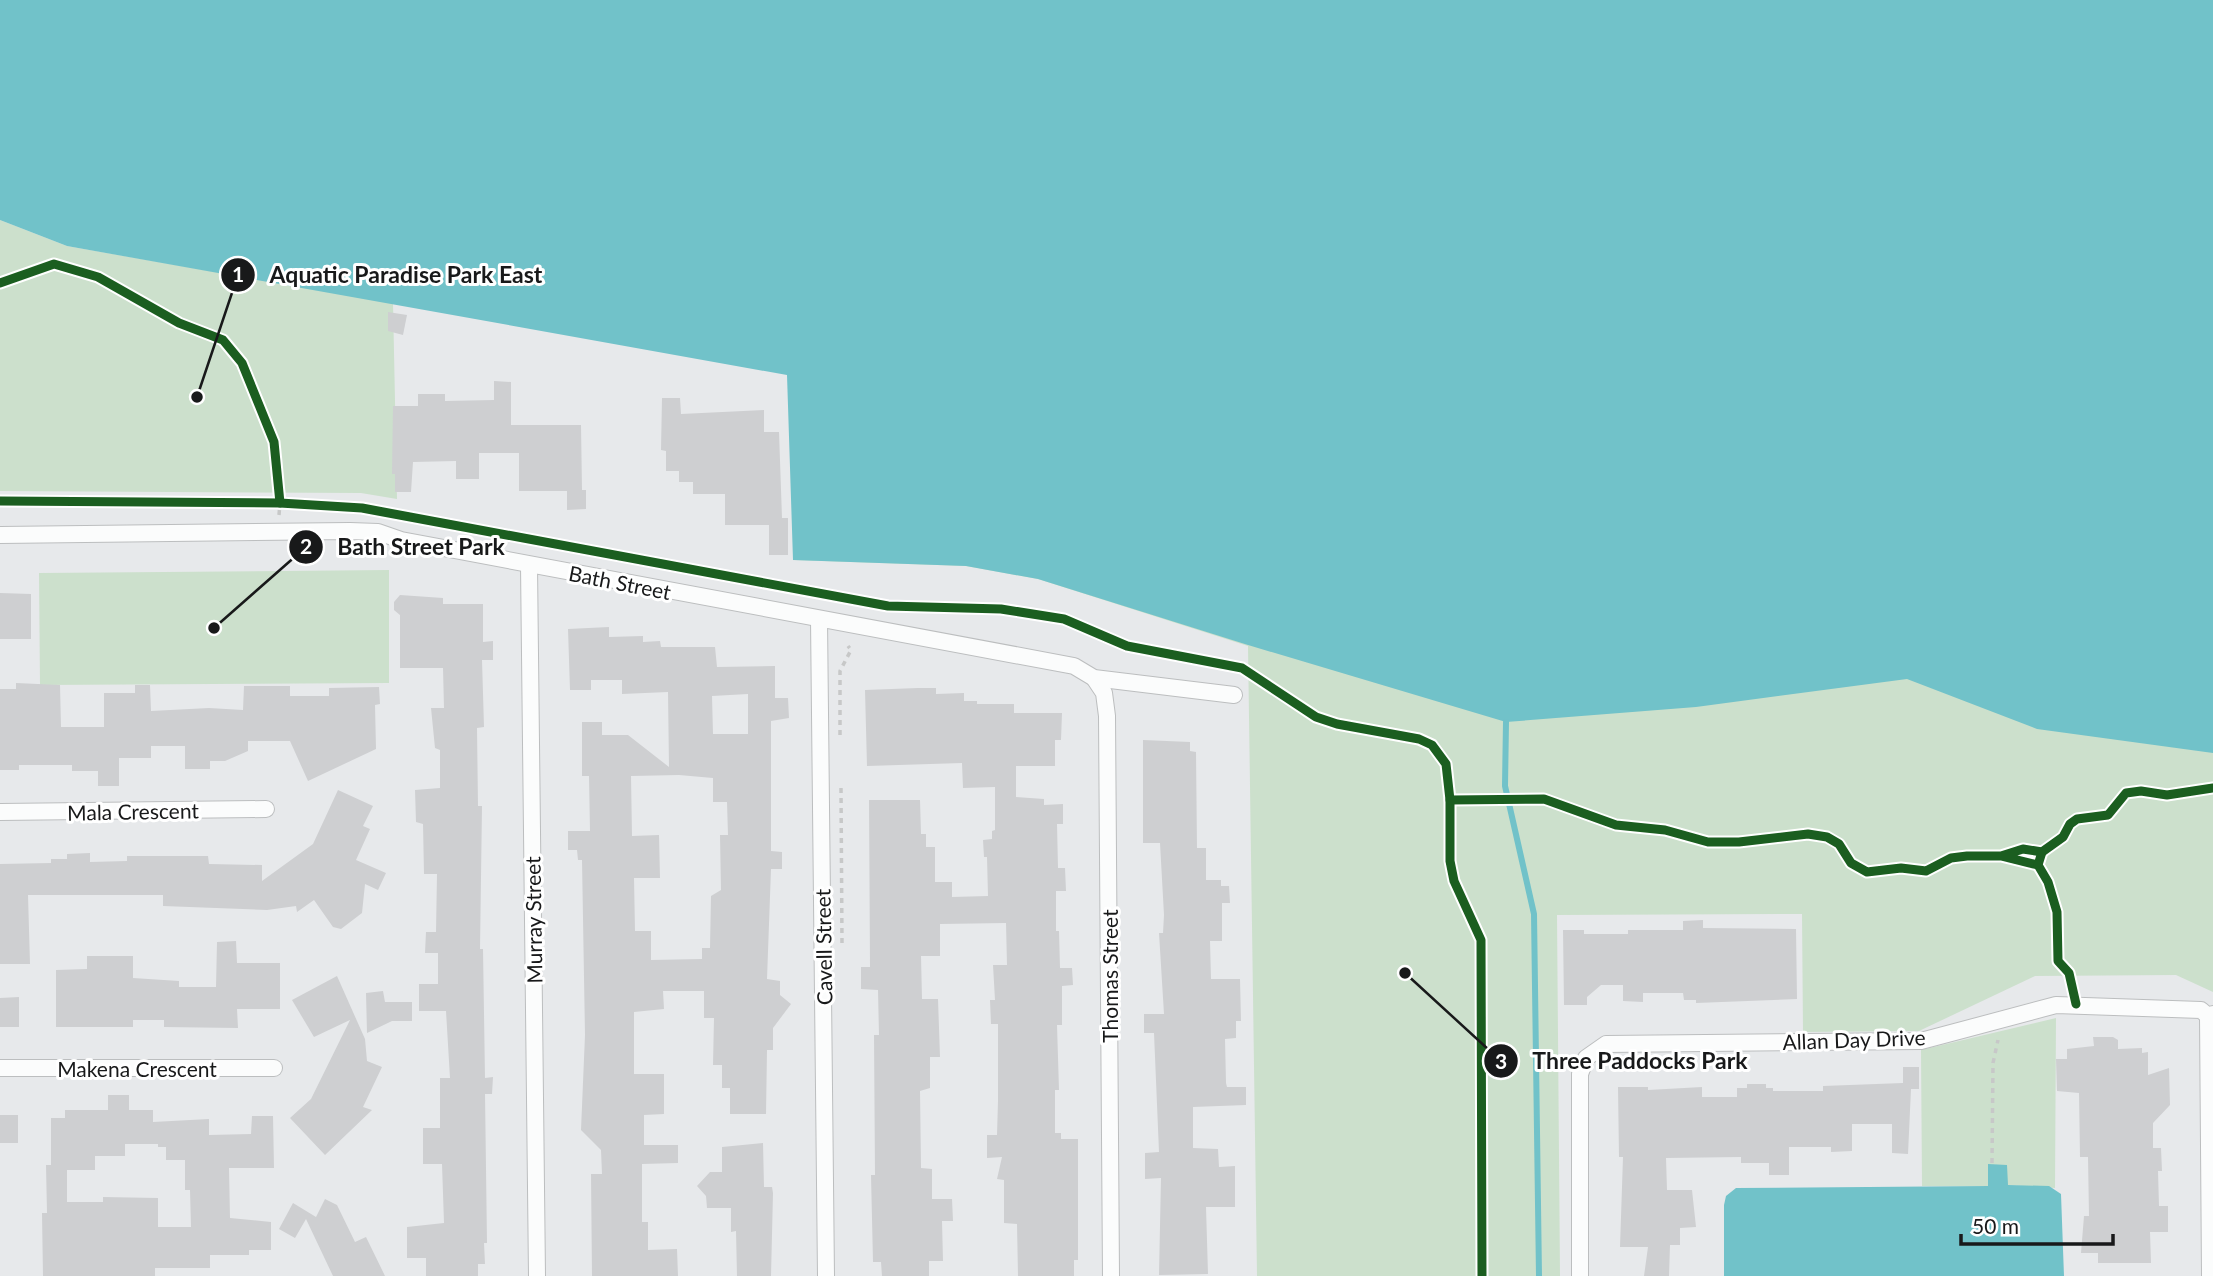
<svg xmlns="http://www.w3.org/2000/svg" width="2213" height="1276" viewBox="0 0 2213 1276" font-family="Lato,sans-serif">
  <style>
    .green { fill: #cce0cc }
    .water { fill: #71c2c9 }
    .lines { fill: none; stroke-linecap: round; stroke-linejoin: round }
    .stream { stroke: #71c2c9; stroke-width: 6 }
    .building { fill: #cecfd1; fill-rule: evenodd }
    .minor-casing { stroke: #bcbebf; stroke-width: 18 }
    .path { stroke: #c7c8c8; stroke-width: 3.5; stroke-dasharray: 5 5; stroke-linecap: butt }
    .minor { stroke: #fbfcfc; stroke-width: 16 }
    .cycleway-casing { stroke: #fff; stroke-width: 13 }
    .cycleway { stroke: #1b5e20; stroke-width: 9 }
    .labels { text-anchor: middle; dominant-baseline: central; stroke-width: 6; stroke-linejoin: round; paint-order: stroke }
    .street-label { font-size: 21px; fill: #18191a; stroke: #fff }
    .leader { fill: none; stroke: #18191a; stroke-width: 2.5 }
    .callout-dot { fill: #18191a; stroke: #fff; stroke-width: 2.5 }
    .mark-label { font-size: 21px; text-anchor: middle; font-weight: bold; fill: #fff }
    .callout-label { font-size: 23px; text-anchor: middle; font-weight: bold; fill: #18191a; stroke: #fff; stroke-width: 6; stroke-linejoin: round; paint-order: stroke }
  </style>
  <rect width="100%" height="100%" fill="#e7e9eb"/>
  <g class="green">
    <polygon points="0,220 67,246 393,303 397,499 361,493 0,491"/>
    <polygon points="2213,452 2213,992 2176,975 2035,976 1919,1031 1803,1032 1802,914 1557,915 1560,1276 1257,1276 1248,646 1038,579 966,566 793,560"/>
    <polygon points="389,570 389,683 40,685 39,573"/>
    <polygon points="2056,1018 2055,1188 2008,1185 1989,1164 1988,1186 1922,1186 1921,1050"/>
  </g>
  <g class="water">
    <polygon points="0,0 2213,0 2213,753 2037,729 1907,679 1696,707 1506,722 1248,645 1038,579 966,566 793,560 787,375 67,246 0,220"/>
    <polygon points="1988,1164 2007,1165 2008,1185 2049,1186 2061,1194 2064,1276 1724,1276 1724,1205 1726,1196 1736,1188 1988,1186"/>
  </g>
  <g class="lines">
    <polyline class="stream" points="1506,722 1505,786 1534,914 1539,1276"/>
  </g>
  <g class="building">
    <polygon points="388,312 407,315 403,335 388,331"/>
    <polygon points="494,381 511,382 511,425 581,425 582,490 586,490 586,509 567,510 567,491 519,491 519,453 479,453 479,479 456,479 456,461 413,462 411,492 395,492 395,474 392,474 393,406 418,406 418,394 445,394 445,401 494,400"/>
    <polygon points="662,398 680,398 681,414 764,410 764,432 779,432 782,518 788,518 788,555 769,555 769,525 725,525 725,494 693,494 693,482 679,482 679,471 666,471 666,451 661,450"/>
    <polygon points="0,593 31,594 31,639 0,639"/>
    <polygon points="400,595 443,598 443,604 483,604 483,642 493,641 493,660 482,660 484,727 477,728 478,806 482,806 480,949 483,949 485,1078 493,1077 492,1094 485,1094 487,1243 484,1243 485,1264 478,1264 478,1276 426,1276 426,1258 407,1258 407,1227 444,1223 442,1164 423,1164 423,1128 440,1128 440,1078 450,1078 446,1011 419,1011 419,984 438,984 438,953 425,953 426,932 436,932 437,874 424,874 423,824 416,822 415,790 440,788 440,750 435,748 431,708 444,708 443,668 400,668 400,615 394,610 394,602"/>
    <path d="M609 627V637L643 636V642L660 641 661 647H715L717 667 775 666V698H788L789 718 771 721V851L782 852V869H771L767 979 780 981V995L791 1004 773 1028V1050H767L766 1114H730V1088H722V1065H713L714 1018H704V991H663L664 1009 634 1012V1074H664V1114L644 1115V1145H678V1163L642 1164V1222H648V1250L677 1249 678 1276H592L591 1174H602L601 1150 581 1130 585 1035 582 860H578L577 850H568V831H590L589 776H582V722H602V735H628L669 767 668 692 622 694V680H591V690H570L568 629ZM748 694V734H713L712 696ZM679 775 713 778V802H727L728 835H720L721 890 711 896 710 948H702V959L651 960V931H635L634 878H660L659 835 632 836 631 776Z"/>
    <polygon points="16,683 60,685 61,727 104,727 104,693 135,693 135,685 150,685 151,711 209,708 243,710 244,686 290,686 290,696 329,696 329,688 379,687 380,704 375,705 376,749 308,781 290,741 248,741 248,751 225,761 210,761 210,769 185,769 185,746 151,746 151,758 119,758 119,786 98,786 98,771 72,771 72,765 19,765 19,770 0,770 0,689 16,689"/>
    <polygon points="918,688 936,688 936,694 964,693 964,701 977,701 977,704 1014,704 1014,713 1062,713 1061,740 1055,740 1055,766 1016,766 1016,797 1044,799 1044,805 1063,804 1063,824 1057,824 1058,868 1065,868 1066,891 1056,891 1056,931 1059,931 1060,968 1072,968 1073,985 1062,986 1062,1025 1057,1025 1059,1090 1055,1090 1055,1133 1061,1133 1061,1139 1078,1139 1078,1260 1074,1260 1074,1276 1018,1276 1017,1224 1004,1223 1004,1180 997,1179 1002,1157 987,1158 987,1135 997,1135 998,1101 998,1024 991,1024 990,1000 995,1000 993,965 1007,965 1006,923 940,924 940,956 921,956 922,999 938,999 940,1057 930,1057 930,1088 920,1091 921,1168 932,1169 932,1199 952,1199 953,1221 942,1221 943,1261 929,1261 929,1276 882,1276 881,1262 873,1262 871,1175 875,1175 874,1035 879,1035 878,990 861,989 861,967 870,967 869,800 920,800 921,834 926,834 926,847 935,847 935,882 952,882 952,897 988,896 987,857 984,857 983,840 992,839 992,831 995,830 995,787 963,788 962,763 867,766 865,690"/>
    <polygon points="1143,740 1190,742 1190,751 1196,752 1197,848 1206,848 1206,880 1221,880 1221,886 1229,886 1230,903 1222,903 1222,941 1210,941 1211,979 1240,979 1241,1021 1236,1021 1236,1038 1225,1039 1226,1083 1227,1087 1246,1087 1246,1105 1193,1107 1193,1148 1218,1149 1219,1167 1235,1166 1235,1207 1206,1207 1208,1274 1159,1275 1161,1178 1145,1179 1145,1153 1159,1152 1154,1033 1144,1033 1144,1014 1164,1014 1159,933 1163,933 1164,915 1160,843 1143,843"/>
    <polygon points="338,790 373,806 363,826 370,829 356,860 386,873 378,890 365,884 362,913 341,929 333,927 314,900 297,912 296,906 267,910 163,906 163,895 28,895 30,964 0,964 0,864 51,863 51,859 67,859 67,854 90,853 90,862 127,861 127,856 208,856 209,864 262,865 262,881 313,844"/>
    <polygon points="1703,920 1703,928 1796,929 1797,999 1696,1003 1696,1000 1684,1000 1683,993 1643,993 1643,1002 1623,1001 1623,985 1601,985 1587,997 1587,1005 1564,1005 1563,930 1584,930 1584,934 1628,934 1628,930 1683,930 1683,921"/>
    <polygon points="236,941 237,963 280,963 280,1009 237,1009 238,1028 164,1027 164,1020 133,1020 133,1027 56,1027 56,970 87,969 87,956 133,956 133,978 179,981 179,987 216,987 217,942"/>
    <polygon points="337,976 365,1039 367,1061 382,1067 363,1107 372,1110 325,1155 290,1118 311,1099 350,1020 314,1037 292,1000"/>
    <polygon points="383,991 385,1002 412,1002 412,1021 392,1021 367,1033 366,993"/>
    <polygon points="19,997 19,1027 0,1027 0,998"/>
    <polygon points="2093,1037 2113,1037 2118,1040 2118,1049 2142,1048 2142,1053 2148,1052 2148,1075 2169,1068 2170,1105 2153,1123 2153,1148 2161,1148 2162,1171 2158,1171 2159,1206 2168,1206 2168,1232 2150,1232 2151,1263 2098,1263 2098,1253 2081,1253 2084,1216 2089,1216 2088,1157 2080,1157 2079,1093 2057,1091 2056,1059 2067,1059 2067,1049 2094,1046"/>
    <polygon points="1903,1067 1919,1067 1919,1089 1911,1089 1908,1154 1892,1153 1892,1124 1852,1124 1852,1151 1831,1152 1831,1147 1789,1147 1789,1175 1769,1175 1769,1163 1741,1163 1741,1157 1666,1158 1667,1190 1692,1190 1696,1227 1680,1228 1680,1245 1670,1245 1669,1276 1644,1276 1648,1247 1620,1247 1623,1157 1619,1157 1618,1087 1648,1087 1648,1090 1702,1087 1702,1097 1737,1097 1737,1088 1747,1088 1747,1084 1766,1084 1766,1088 1773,1088 1773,1091 1823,1091 1823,1086 1903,1083"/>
    <path d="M108 1095H129V1110H153V1122L209 1119V1135L251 1134 252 1116H273L274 1168H229L230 1218 271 1222V1250H249V1255H210V1268H155V1276H43L42 1213H47L46 1165H51V1118H65V1110H108ZM125 1144H158V1147H166V1160H185V1190H190L191 1227H158V1198L103 1197V1202H67V1170H95V1156H125Z"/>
    <rect x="0" y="1115" width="18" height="28"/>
    <polygon points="763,1143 764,1187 772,1187 773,1193 771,1276 737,1276 736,1231 731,1232 731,1208 707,1208 706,1196 697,1186 710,1172 722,1172 722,1147"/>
    <polygon points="325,1199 337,1205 355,1242 366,1237 385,1276 333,1276 306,1219 295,1238 279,1229 293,1203 316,1217"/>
  </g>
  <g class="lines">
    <g class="minor-casing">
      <g id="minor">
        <polyline points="0,535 350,531 378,532 401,540 1074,666 1094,678 1234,695"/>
        <polyline points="529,565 537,1276"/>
        <polyline points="819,619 826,1276"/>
        <polyline points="1094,678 1104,693 1107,716 1111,1276"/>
        <polyline points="0,812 266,809"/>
        <polyline points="2208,1016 2210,1276"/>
        <polyline points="0,1068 274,1068"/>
        <polyline points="1580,1276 1580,1074 1586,1058 1606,1044 1921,1041 2056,1005 2201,1010 2208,1016 2213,1014"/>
      </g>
    </g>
    <g class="path">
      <polyline points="279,515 280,503"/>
      <polyline points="840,735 840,671 851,650 848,646"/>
      <polyline points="841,788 842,945"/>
      <polyline points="1992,1163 1993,1063 1998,1040"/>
    </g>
    <use href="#minor" class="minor"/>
    <g class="cycleway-casing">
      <g id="cycleway">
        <polyline points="0,283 54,264 98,277 179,323 223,340 242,363 274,442 280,503"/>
        <polyline points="0,501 280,503 362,508 888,606 1001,609 1064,619 1127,646 1242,668 1316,717 1337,724 1419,739 1432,745 1446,764 1450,800 1450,861 1454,881 1481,940 1482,1276"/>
        <polyline points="1450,800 1544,799 1616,825 1665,830 1708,842 1739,842 1808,834 1827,837 1839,844 1851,863 1867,872 1901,868 1926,871 1951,858 1967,856 2001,856 2038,865 2042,852 2023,849 2001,856"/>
        <polyline points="2042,852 2063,837 2070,824 2077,819 2108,815 2126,793 2141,791 2167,795 2213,788"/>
        <polyline points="2038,865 2048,882 2057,912 2058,961 2069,973 2076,1004"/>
      </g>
    </g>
    <use href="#cycleway" class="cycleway"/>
  </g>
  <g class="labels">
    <g class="street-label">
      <text transform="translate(620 582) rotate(11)">Bath Street</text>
      <text transform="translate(133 811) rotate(-1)">Mala Crescent</text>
      <text transform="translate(533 920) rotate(-91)">Murray Street</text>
      <text transform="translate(823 947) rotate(-91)">Cavell Street</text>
      <text transform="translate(1109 976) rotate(-90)">Thomas Street</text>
      <text transform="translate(1854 1039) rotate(-2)">Allan Day Drive</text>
      <text x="137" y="1068">Makena Crescent</text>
    </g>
  </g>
  <path class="leader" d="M197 397L238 275M214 628L306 547M1405 973L1501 1061"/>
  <g class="callout-dot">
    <circle cx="197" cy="397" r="7"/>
    <circle cx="214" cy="628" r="7"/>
    <circle cx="1405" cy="973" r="7"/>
    <circle cx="238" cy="275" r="18"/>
    <circle cx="306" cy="547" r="18"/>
    <circle cx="1501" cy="1061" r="18"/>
  </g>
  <g class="mark-label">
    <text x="238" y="282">1</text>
    <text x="306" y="554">2</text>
    <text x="1501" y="1069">3</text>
  </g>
  <g class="callout-label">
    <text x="406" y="283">Aquatic Paradise Park East</text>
    <text x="421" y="555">Bath Street Park</text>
    <text x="1640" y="1069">Three Paddocks Park</text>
  </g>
  <path d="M1961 1234v10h152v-10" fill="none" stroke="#18191a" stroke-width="3.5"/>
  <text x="1972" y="1234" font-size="21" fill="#18191a" stroke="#ffffff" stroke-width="5" paint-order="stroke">50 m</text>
</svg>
